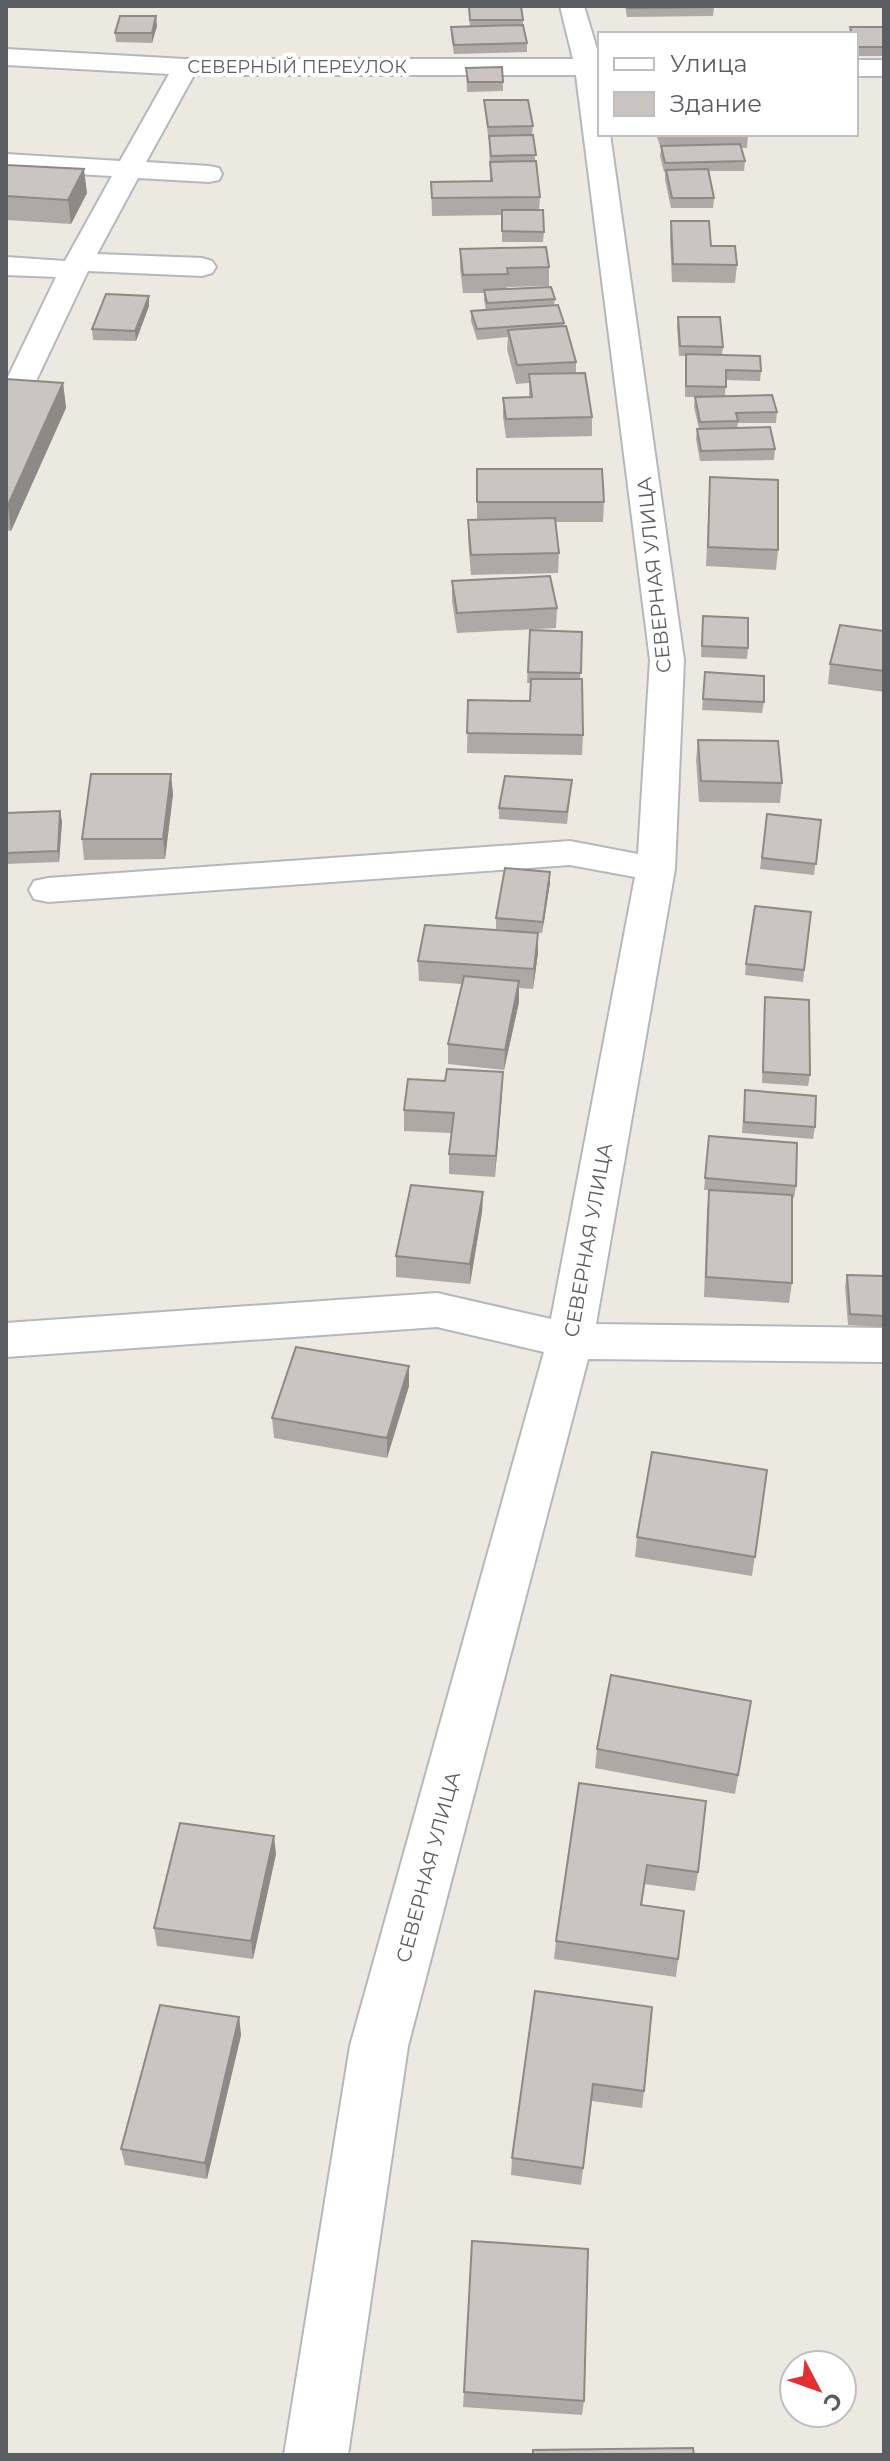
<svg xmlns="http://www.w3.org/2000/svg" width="890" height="2461" viewBox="0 0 890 2461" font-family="Montserrat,sans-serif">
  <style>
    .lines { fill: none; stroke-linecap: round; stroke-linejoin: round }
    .minor-casing { stroke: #b4b8bc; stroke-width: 4 }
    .minor { fill: #fff; fill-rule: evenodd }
    .wall { fill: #aea9a5 }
    .shaded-wall { fill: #8d8a86 }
    .building { fill: #cac5c0; stroke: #8d8a86; stroke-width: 2 }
    .labels { text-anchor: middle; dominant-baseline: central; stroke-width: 8; stroke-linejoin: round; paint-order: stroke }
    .far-street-label { font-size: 18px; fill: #5a5e62; stroke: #fff }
    .street-label { font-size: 20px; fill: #5a5e62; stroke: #fff }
  </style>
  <rect width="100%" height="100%" fill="#ece9e1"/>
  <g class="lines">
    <g class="minor-casing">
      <g id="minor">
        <polygon points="560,6 584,6 600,59 600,134 610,134 684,660 675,869 596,1324 884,1328 884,1362 588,1359 408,2046 348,2455 284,2455 350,2046 544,1352 437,1327 6,1357 6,1323 437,1293 551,1319 635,877 570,865 48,902 34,899 29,890 34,881 48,878 570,841 638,854 650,660 576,75 194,75 146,162 209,166 219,168 222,174 219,180 209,182 138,178 97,254 202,258 212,261 216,267 212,273 202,276 88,271 36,381 32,387 21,390 10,387 6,381 56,277 6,275 6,257 65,261 112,176 6,170 6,154 120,161 169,74 6,65 6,49 185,59 573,59"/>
        <rect x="856" y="60" width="28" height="16"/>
      </g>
    </g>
    <use href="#minor" class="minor"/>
  </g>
  <g class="wall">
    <polygon points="468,6 523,20 523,25 527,43 527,52 454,54 451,37 451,27 470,27"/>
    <polygon points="625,6 713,6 714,7 713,16 627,17"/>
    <polygon points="157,26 152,43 116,42 115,33"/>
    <polygon points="850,27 884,27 884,56 856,56 856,34 849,34"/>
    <polygon points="466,68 503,82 503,91 467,92"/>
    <polygon points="484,100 533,126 532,135 540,197 539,210 544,232 543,242 502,242 502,215 432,216 431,182 490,182 489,136 488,136"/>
    <polygon points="656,134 748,134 747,148 741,148 745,161 744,171 709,171 714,198 713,208 671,208 665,180 665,172 664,172 660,156 661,149"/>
    <polygon points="6,165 87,193 71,224 6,220"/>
    <polygon points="671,221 711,246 737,265 735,283 672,282 670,239"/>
    <polygon points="460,249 549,267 549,286 507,287 507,289 555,299 554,305 564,323 564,327 576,362 576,373 592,417 592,436 506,438 503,417 503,398 529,397 529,383 516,384 507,349 508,337 477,340 471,321 471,311 486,310 484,300 484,293 463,293 460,268"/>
    <polygon points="149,296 149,306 136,341 93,340 92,329"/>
    <polygon points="678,317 723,347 722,355 761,371 760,381 726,380 725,396 777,412 776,423 738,423 737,428 775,449 774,460 700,461 696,439 697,429 699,429 694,407 695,397 685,397 685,356 679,356 677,327"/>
    <polygon points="6,379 63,383 66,408 11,531 6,530"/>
    <polygon points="477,469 604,502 603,522 555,522 559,553 558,573 471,575 468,539 468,520 477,519"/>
    <polygon points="710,477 778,550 776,570 706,566"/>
    <polygon points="452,581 557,608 556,628 457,633 452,601"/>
    <polygon points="703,616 748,648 747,659 701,657"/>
    <polygon points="530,630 582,632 580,679 583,735 582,755 467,753 468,700 530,701 531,683 527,683"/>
    <polygon points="884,631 884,692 828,684 830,664"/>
    <polygon points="705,672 764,702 762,713 702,710"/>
    <polygon points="698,740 782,783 780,803 699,802 696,760"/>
    <polygon points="571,791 567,824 499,819 499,808"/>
    <polygon points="173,794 165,859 84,860 82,839"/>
    <polygon points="60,811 62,822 59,862 6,864 6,813"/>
    <polygon points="767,814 821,820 814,875 760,869"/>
    <polygon points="550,883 542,933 496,929 496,918"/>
    <polygon points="811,912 803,982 745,975 746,964"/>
    <polygon points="538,933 538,953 533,989 519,988 519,1002 504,1070 448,1064 448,1044 462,984 419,981 418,961"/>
    <polygon points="765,997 810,1075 808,1086 762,1083"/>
    <polygon points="503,1072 502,1092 495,1177 449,1174 449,1154 451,1133 404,1131 404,1110 445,1081"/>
    <polygon points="745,1090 815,1127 813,1139 742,1133"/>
    <polygon points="709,1136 796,1186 794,1198 792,1197 792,1283 789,1303 704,1297 707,1210 709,1190 704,1190"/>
    <polygon points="483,1192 482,1212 470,1284 396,1277 396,1256"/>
    <polygon points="847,1275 884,1276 884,1327 848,1325 845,1286"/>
    <polygon points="409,1366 409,1386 387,1458 274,1438 272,1418"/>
    <polygon points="767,1470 752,1576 635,1557 637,1537"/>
    <polygon points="751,1701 735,1794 595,1768 597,1749"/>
    <polygon points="579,1783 698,1872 695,1891 644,1884 642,1905 684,1911 676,1977 554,1959 556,1941"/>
    <polygon points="276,1854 253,1959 157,1946 154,1928"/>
    <polygon points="535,1991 644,2091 642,2108 592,2101 581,2185 511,2175 512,2158"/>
    <polygon points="239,2017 241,2035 207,2179 125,2165 121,2149"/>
    <polygon points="464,2392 584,2401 582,2415 463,2407"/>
  </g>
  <g class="shaded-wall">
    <polygon points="156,16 157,26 152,43 152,33"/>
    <polygon points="84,169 87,193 71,224 68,200"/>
    <polygon points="149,296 149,306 136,341 135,331"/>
    <polygon points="63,383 66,408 11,531 8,505"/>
    <polygon points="171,774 173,794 165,859 163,839"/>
    <polygon points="60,811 62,822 59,862 58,851"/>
    <polygon points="550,872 550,883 542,933 543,922"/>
    <polygon points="538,933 538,953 533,989 534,969"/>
    <polygon points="519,981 519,1002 504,1070 505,1050"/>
    <polygon points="503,1072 502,1092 495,1177 496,1156"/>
    <polygon points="483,1192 482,1212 470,1284 470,1264"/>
    <polygon points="409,1366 409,1386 387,1458 387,1438"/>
    <polygon points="274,1836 276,1854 253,1959 251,1941"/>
    <polygon points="239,2017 241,2035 207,2179 205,2163"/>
  </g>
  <g class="building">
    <polygon points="469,6 521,6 523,20 470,20"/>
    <polygon points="627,6 713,6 714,7 628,8"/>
    <polygon points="120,16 156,16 152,33 115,33"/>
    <polygon points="523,25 527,43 454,45 451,27"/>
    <polygon points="850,27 884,27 884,47 856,47 856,34 852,34"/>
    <polygon points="502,67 503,82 468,82 466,68"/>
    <polygon points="484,100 528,100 533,126 488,127"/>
    <polygon points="533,135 536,155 491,156 489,136"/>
    <polygon points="740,144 745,161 665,163 661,146"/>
    <polygon points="536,161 540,197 432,198 431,182 492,181 490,162"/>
    <polygon points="6,165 84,169 68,200 6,196"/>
    <polygon points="708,169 714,198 672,198 666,170"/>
    <polygon points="502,210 543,210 544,232 502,231"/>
    <polygon points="671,221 709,221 711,246 735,246 737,265 673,264"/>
    <polygon points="546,247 549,267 507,268 508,274 463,275 460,249"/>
    <polygon points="551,287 555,299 487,303 484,290"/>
    <polygon points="106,294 149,296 135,331 92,329"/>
    <polygon points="558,305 564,323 477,329 471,311"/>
    <polygon points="678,317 720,317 723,347 680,346"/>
    <polygon points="566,326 576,362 517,365 508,330"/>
    <polygon points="686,354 760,356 761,371 726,370 726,387 686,386"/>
    <polygon points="585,373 592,417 506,419 503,398 532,397 529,374"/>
    <polygon points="6,379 63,383 8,505 6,505"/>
    <polygon points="772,395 777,412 736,413 738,421 700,422 695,397"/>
    <polygon points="770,427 775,449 701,451 697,429"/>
    <polygon points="477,469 602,469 604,502 477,502"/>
    <polygon points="710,477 778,480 778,550 708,547"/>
    <polygon points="555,518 559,553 471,555 468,520"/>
    <polygon points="550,576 557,608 457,613 452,581"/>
    <polygon points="703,616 748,618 748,648 702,646"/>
    <polygon points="840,625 884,631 884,671 830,664"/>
    <polygon points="530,630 582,632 581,673 528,672"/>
    <polygon points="705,672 764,676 764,702 703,699"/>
    <polygon points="531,679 582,679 583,735 467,733 468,700 530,701"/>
    <polygon points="698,740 778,741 782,783 701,781"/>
    <polygon points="91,774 171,774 163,839 82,839"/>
    <polygon points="505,776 572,780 567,812 499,808"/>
    <polygon points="60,811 58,851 6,853 6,813"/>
    <polygon points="767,814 821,820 816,864 762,858"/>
    <polygon points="505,868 550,872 543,922 496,918"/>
    <polygon points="755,906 811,912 804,970 746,964"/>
    <polygon points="425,925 538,933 534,969 418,961"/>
    <polygon points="464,976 519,981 505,1050 448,1044"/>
    <polygon points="765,997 809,1000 810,1075 763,1072"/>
    <polygon points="447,1069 503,1072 496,1156 449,1154 454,1113 404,1110 408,1079 445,1081"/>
    <polygon points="745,1090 816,1096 815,1127 744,1122"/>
    <polygon points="709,1136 797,1143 796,1186 705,1178"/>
    <polygon points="411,1185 483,1192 470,1264 396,1256"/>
    <polygon points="709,1190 792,1195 792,1283 706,1277"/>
    <polygon points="847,1275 884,1276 884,1316 850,1314"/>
    <polygon points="296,1347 409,1366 387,1438 272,1418"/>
    <polygon points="652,1452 767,1470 755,1557 637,1537"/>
    <polygon points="611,1675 751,1701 738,1775 597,1749"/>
    <polygon points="579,1783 706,1801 698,1872 647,1865 641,1905 684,1911 678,1959 556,1941"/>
    <polygon points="180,1823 274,1836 251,1941 154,1928"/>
    <polygon points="535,1991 652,2007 644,2091 593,2084 583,2168 512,2158"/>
    <polygon points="160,2005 239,2017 205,2163 121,2149"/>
    <polygon points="472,2241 588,2249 584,2401 464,2392"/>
    <polygon points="693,2448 694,2455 533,2455 533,2450"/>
  </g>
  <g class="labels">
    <g class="far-street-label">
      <text x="297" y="67">СЕВЕРНЫЙ ПЕРЕУЛОК</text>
    </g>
    <g class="street-label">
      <text transform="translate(654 575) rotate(-96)">СЕВЕРНАЯ УЛИЦА</text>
      <text transform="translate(588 1240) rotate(-80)">СЕВЕРНАЯ УЛИЦА</text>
      <text transform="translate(428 1867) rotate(-75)">СЕВЕРНАЯ УЛИЦА</text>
    </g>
  </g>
  <rect width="890" height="2461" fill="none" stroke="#5a5e62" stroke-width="16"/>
  <rect x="598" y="32" width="260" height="104" fill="#ffffff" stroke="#bdbfc0" stroke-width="2"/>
  <rect x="614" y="58" width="40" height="12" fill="#ffffff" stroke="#bdbfc0" stroke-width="2"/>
  <text x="670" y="72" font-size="24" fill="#5a5e62">Улица</text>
  <rect x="614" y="92" width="40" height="24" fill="#cac5c0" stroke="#bdbfc0" stroke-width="2"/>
  <text x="670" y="112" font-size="24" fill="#5a5e62">Здание</text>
  <g transform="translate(818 2389) rotate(131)"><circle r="38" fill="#ffffff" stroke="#bdbfc0" stroke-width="2"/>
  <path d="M0-6L14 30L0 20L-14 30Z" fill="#e52e32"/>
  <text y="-12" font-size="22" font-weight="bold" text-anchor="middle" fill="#5a5e62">С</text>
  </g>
</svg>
